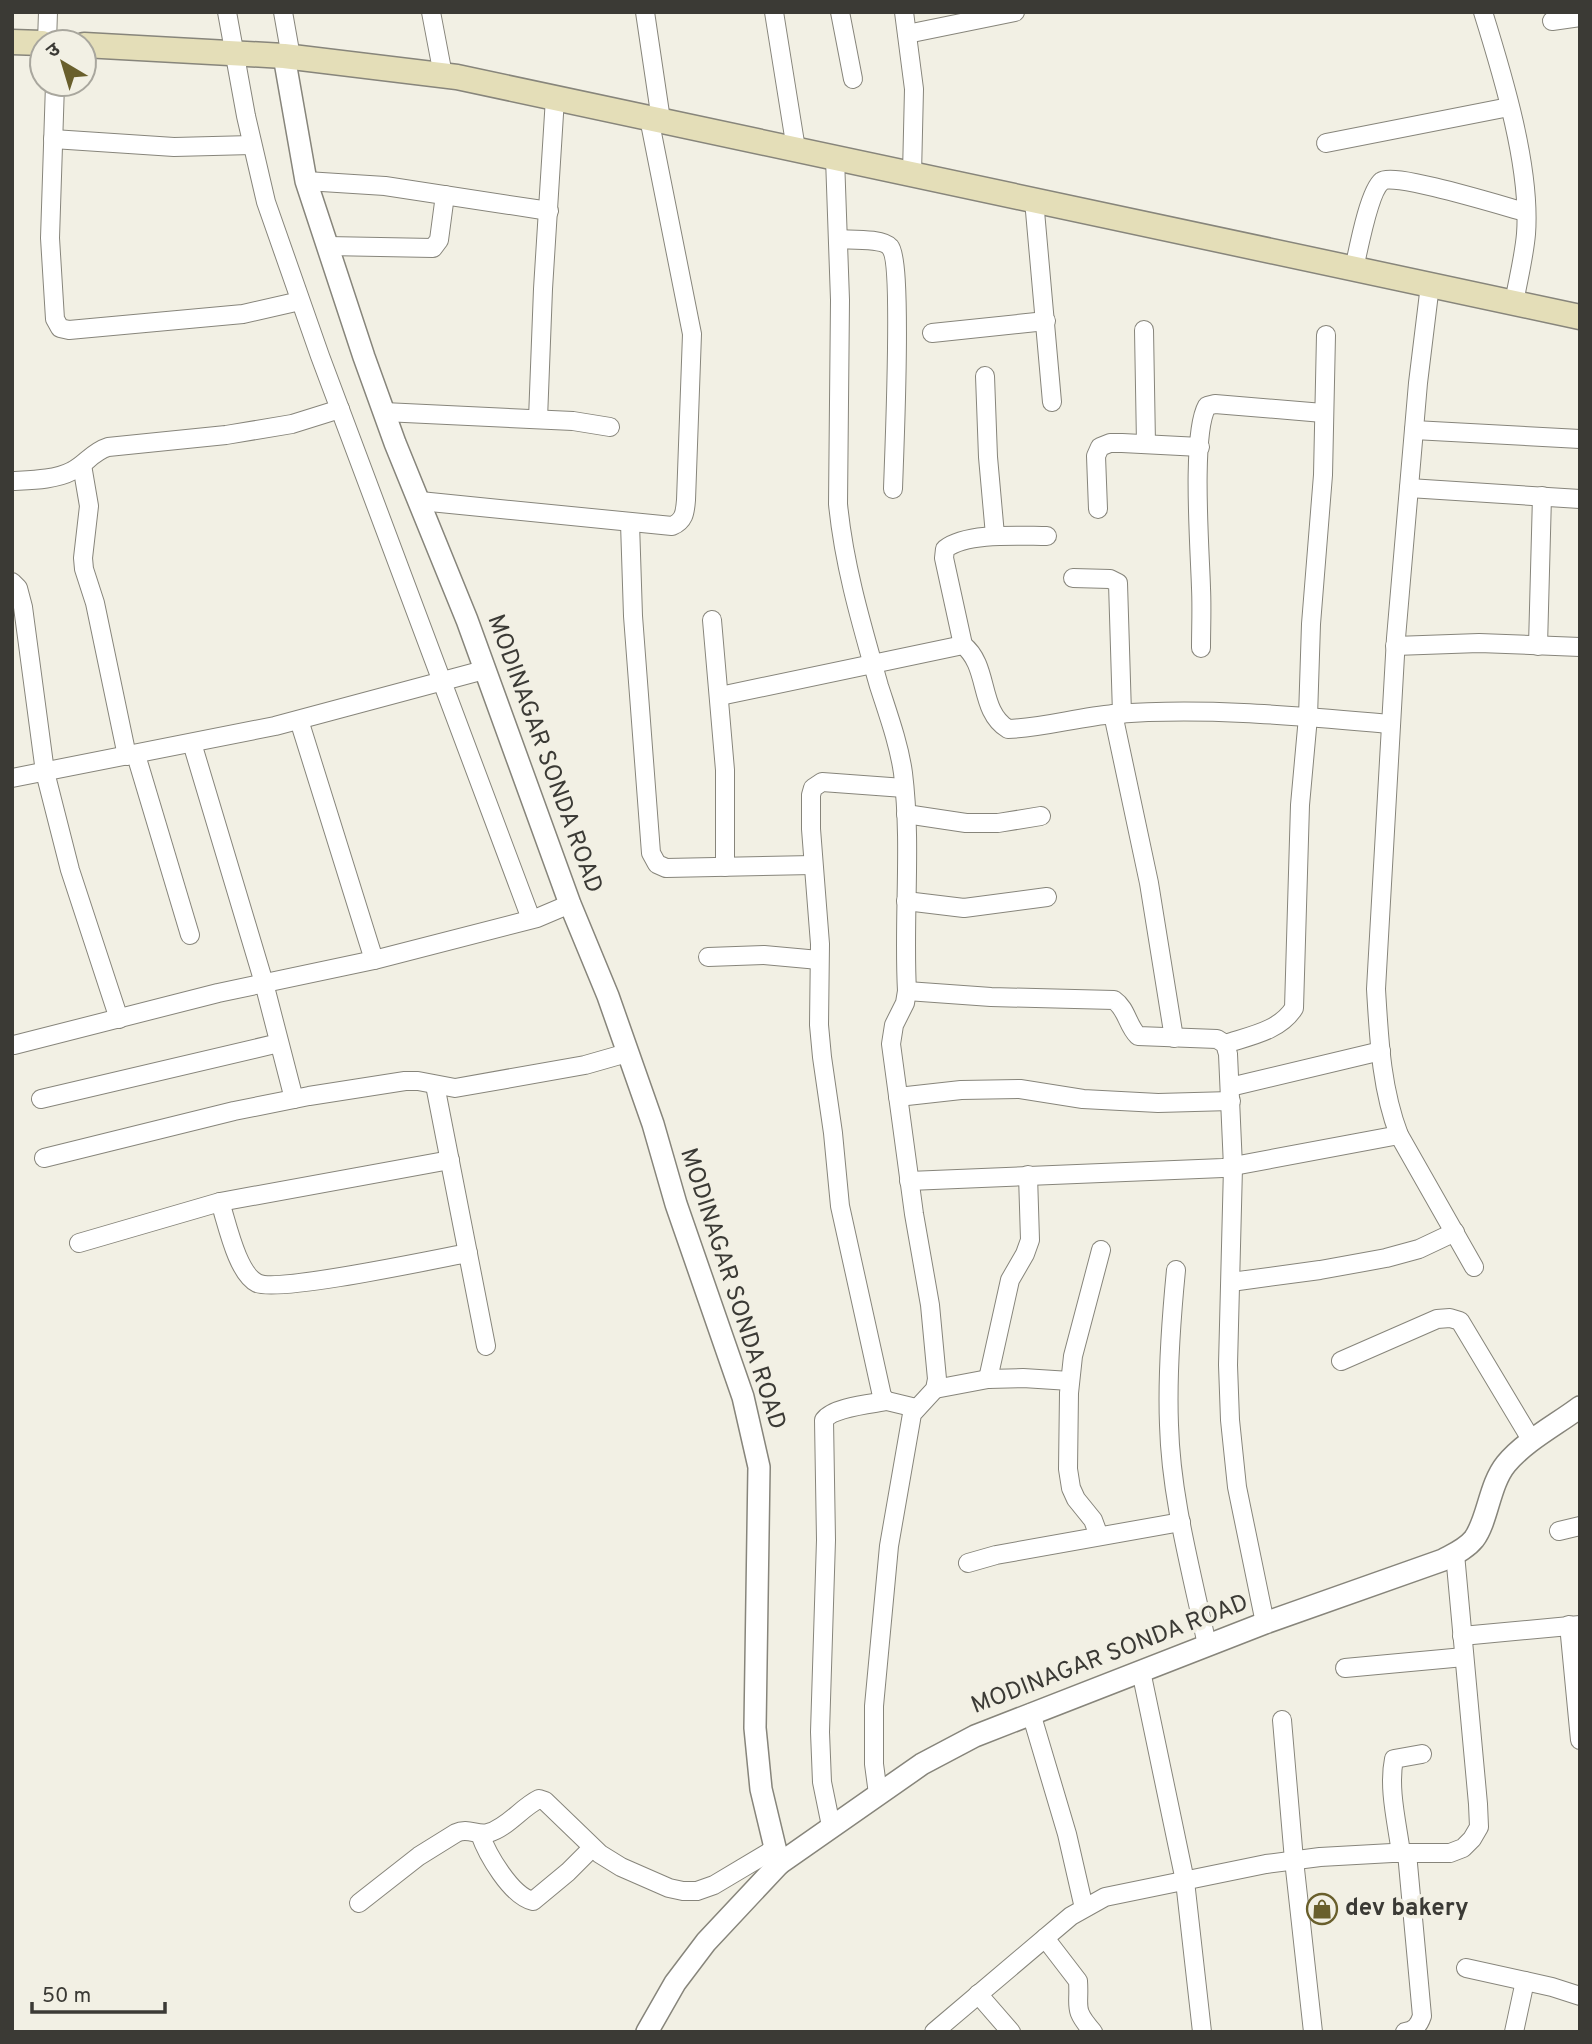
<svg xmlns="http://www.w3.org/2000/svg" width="1592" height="2044" viewBox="0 0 1592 2044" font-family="Overpass,'Noto Sans Devanagari',sans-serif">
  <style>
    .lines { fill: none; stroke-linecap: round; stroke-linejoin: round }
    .minor-casing { stroke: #87857b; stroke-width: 20 }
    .tertiary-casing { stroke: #87857b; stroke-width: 24 }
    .secondary-casing { stroke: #87857b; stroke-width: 27 }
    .minor { stroke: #fff; stroke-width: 18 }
    .tertiary { stroke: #fff; stroke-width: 21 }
    .secondary { stroke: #e4deb8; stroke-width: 24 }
    .labels { text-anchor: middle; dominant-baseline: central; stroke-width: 7; stroke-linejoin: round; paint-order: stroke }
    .street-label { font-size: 24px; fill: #3b3a35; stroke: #f2f0e4 }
    .poi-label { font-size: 24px; font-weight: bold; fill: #3b3a35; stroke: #f2f0e4; text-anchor: start }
  </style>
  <rect width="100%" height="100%" fill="#f2f0e4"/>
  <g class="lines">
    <g class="minor-casing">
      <g id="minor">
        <polyline points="227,12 246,116 266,202 320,356 531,919"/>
        <polyline points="283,12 291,57"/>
        <polyline points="431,12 443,75"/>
        <polyline points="645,12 661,120"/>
        <polyline points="774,12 796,149"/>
        <polyline points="840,12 853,79"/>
        <polyline points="904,12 914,89 912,174"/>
        <path d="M1483 12C1503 76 1531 168 1526 234 1524 257 1518 280 1514 303"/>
        <polyline points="1552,21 1580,17"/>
        <polyline points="907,34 1015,12"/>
        <polyline points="47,42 48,12"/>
        <polyline points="55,84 50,238 55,319 60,328 69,330 243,314 300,301"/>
        <polyline points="53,139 174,147 252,145"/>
        <polyline points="1326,143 1509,107"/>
        <path d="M835 158 840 300 838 504C844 566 862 626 879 686 888 714 899 744 903 773 912 845 903 919 907 991L905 1003 894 1025 891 1044 914 1214 930 1305 937 1379 935 1389 912 1414 889 1546 874 1706V1764L878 1794"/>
        <polyline points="306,181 385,186 549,211"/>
        <polyline points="1034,200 1052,402"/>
        <path d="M838 239C849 240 883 238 890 247 903 262 894 456 893 489"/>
        <polyline points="327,246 433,248 439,240 445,195"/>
        <path d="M1354 269C1358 251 1369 191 1382 181 1393 172 1506 207 1525 212"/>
        <path d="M1430 285 1418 383 1396 638 1376 989C1379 1038 1381 1088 1399 1135L1474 1267"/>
        <polyline points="1144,330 1146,444"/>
        <polyline points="932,333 1046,321"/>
        <polyline points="985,376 988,457 995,535"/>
        <polyline points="384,412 573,421 610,427"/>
        <polyline points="538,419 543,289 555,98"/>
        <polyline points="1414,430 1580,439"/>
        <polyline points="82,465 89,506 83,558 84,569 95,603 127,756"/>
        <path d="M12 481C31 480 55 480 72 471 86 464 92 452 108 447L226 435 292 424 340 409"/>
        <polyline points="1409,488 1580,499"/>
        <path d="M420 501 672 526C684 521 685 513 686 500L692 334 649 118"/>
        <polyline points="1098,509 1096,456 1100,447 1110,443 1122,443 1200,447"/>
        <polyline points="630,523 633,616 651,853 657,864 666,868 813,865"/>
        <polyline points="1073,578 1110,579 1118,583 1122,714"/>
        <polyline points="12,582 18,588 23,607 45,772 70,870 119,1019"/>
        <polyline points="712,620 725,770 725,867"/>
        <path d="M963 645 944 558 945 549C967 532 1020 536 1047 536"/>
        <polyline points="1395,646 1479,643 1580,647"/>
        <polyline points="1538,646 1542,496"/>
        <path d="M1201 648C1201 628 1202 608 1201 588 1200 551 1191 434 1207 406L1215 404 1323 413"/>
        <path d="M720 696 963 645C990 666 978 711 1008 729 1043 728 1078 717 1114 714 1206 707 1298 716 1391 724"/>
        <polyline points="1113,714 1149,883 1174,1038"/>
        <polyline points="299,720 374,960"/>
        <polyline points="192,743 264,983 294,1099"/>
        <polyline points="136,755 190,935"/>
        <polyline points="12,778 275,726 484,670"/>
        <polyline points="904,788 822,782 813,788 811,795 811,829 820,944 819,1025 822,1057 833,1133 840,1206 882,1396 887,1401 916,1408"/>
        <polyline points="906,814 966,823 998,823 1041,816"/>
        <polyline points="906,901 964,908 1047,897"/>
        <polyline points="708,957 764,955 819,960"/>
        <path d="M907 991 991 997 1114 1000C1127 1009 1127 1025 1138 1036L1217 1039 1225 1044 1228 1054 1233 1167 1228 1365 1230 1420 1237 1487 1265 1623"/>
        <path d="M1225 1044C1249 1036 1280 1031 1294 1008L1300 805 1308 717 1311 624 1323 475 1326 335"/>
        <polyline points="14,1045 218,993 374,960 537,918 570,904"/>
        <polyline points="435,1085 486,1346"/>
        <polyline points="1230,1087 1381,1051"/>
        <polyline points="898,1097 961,1090 1020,1089 1083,1099 1158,1103 1231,1101"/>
        <polyline points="41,1099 279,1043"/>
        <polyline points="44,1158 234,1111 309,1096 405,1081 418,1081 455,1088 585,1065 627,1053"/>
        <polyline points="909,1181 1223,1168 1399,1135"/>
        <path d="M220 1202C227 1223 237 1273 257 1283 277 1293 436 1259 468 1253"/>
        <polyline points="79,1243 220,1202 450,1160"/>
        <path d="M1176 1270C1171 1321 1167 1374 1169 1425 1171 1499 1192 1573 1207 1645"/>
        <polyline points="1231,1282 1320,1270 1386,1258 1419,1249 1455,1232"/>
        <polyline points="1341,1361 1437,1319 1450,1318 1460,1321 1532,1441"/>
        <polyline points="988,1379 1010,1280 1025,1254 1030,1240 1028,1175"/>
        <polyline points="935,1389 988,1379 1023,1378 1070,1381"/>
        <polyline points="1559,1531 1580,1526"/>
        <polyline points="1099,1536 1093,1520 1076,1499 1071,1488 1068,1469 1069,1393 1073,1356 1101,1250"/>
        <polyline points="968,1563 996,1555 1181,1522"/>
        <polyline points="1569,1625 1580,1740"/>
        <polyline points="1462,1636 1580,1625"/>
        <polyline points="1345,1668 1464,1657"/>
        <polyline points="1141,1671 1185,1881 1202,2032"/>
        <polyline points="1031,1713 1067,1834 1084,1908"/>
        <polyline points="1282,1720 1294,1860 1313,2032"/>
        <path d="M831 1826 822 1782 820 1732 826 1540 824 1420C833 1407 871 1404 887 1401"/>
        <path d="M480 1834C487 1854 511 1896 533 1901L568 1872 592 1848"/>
        <path d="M1401 1853C1397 1823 1388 1788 1394 1759L1422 1754"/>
        <path d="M359 1903 419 1856 456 1833C468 1827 477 1836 488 1833 507 1828 522 1807 539 1799L545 1801 600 1854 621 1867 669 1888 683 1891H697L714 1885 776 1848"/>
        <path d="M1045 1938 1078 1981C1080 2008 1072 2008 1093 2032"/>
        <polyline points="1466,1968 1552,1987 1580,1996"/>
        <polyline points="978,1994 1011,2032"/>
        <polyline points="934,2032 1071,1916 1105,1897 1266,1864 1320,1857 1392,1853 1450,1853 1463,1848 1472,1839 1479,1827 1478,1804 1455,1554"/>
        <path d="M1405 2032C1415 2031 1419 2025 1422 2016L1407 1853"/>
        <polyline points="1514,2032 1525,1981"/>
      </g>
    </g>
    <g class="tertiary-casing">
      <g id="tertiary">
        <path d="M284 56 306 181 364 357 395 443 467 620 570 904 608 996 653 1124 676 1204 743 1397 759 1467 755 1728 761 1789 779 1864 922 1764 975 1736 1265 1623 1443 1560C1454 1554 1466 1549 1474 1539 1488 1520 1489 1485 1506 1464 1525 1441 1556 1425 1580 1407"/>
        <polyline points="647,2032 675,1983 706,1942 779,1864"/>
      </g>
    </g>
    <g class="secondary-casing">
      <g id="secondary">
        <polyline points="12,42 42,43"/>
        <polyline points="84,45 284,56 457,77 1580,317"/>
      </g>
    </g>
    <use href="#minor" class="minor"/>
    <use href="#tertiary" class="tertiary"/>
    <use href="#secondary" class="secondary"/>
  </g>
  <defs>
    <g id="shop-ring" transform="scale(1.575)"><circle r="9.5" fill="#f2f0e4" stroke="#695f2c" stroke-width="1.5"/><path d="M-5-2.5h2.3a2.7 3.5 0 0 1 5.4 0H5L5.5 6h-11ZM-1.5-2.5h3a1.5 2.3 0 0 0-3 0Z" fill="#695f2c"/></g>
  </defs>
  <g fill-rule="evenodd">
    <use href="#shop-ring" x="1322" y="1909"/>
  </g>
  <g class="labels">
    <g class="street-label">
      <text transform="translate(544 754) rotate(70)">MODINAGAR SONDA ROAD</text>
      <text transform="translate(732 1289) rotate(72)">MODINAGAR SONDA ROAD</text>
      <text transform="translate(1110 1655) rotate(-21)">MODINAGAR SONDA ROAD</text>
    </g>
    <g class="poi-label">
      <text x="1345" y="1909">dev bakery</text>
    </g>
  </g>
  <rect width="1592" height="2044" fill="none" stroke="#3b3a35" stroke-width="28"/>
  <g transform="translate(63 63) rotate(322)"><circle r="33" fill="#f2f0e4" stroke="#a9a79e" stroke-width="2"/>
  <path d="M0-5L12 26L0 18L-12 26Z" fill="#695f2c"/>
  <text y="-10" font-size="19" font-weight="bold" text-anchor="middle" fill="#3b3a35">उ</text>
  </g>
  <path d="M32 2002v10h133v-10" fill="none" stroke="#3b3a35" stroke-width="3.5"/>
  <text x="42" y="2002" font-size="21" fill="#3b3a35" stroke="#f2f0e4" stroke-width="5" paint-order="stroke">50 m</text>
</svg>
